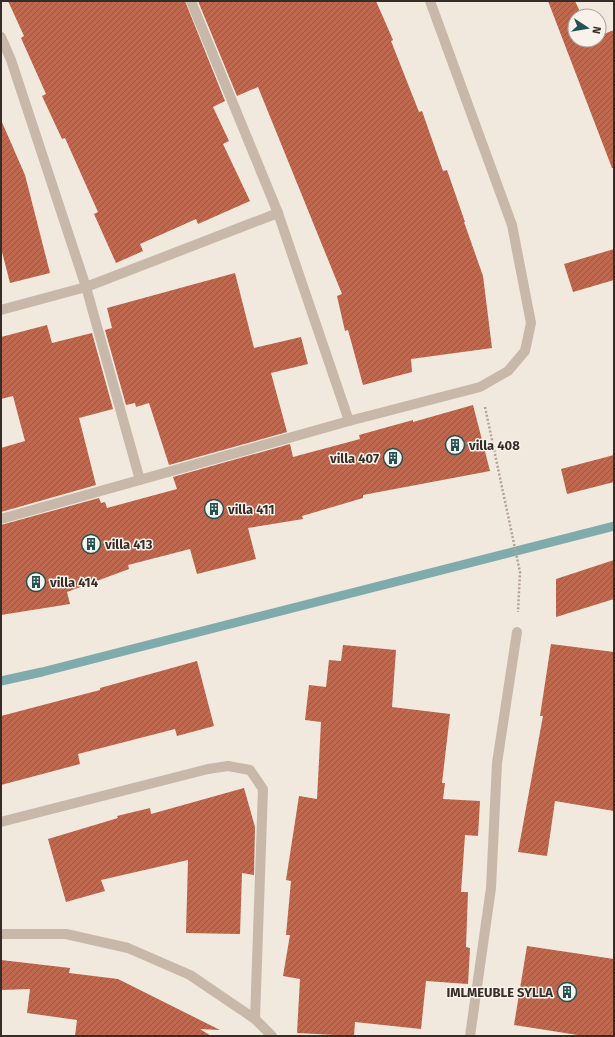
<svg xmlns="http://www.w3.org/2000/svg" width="615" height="1037" viewBox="0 0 615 1037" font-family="'Fira Sans',sans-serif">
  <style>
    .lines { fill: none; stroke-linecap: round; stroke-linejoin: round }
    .stream { stroke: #7fabac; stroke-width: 9 }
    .building { fill: url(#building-hatch) }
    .path { stroke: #b4a295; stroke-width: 2.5; stroke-dasharray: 2 2; stroke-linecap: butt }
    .minor { stroke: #c8b8aa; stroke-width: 10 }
    .labels { text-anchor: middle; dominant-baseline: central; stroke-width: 3; stroke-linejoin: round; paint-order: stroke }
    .poi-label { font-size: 13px; font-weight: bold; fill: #362d29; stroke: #f9f2ea; text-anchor: start }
  </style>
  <defs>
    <pattern id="building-hatch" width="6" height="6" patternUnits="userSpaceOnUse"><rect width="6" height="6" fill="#be684f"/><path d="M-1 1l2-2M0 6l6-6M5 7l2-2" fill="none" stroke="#9b5642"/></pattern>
  </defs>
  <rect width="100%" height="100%" fill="#f1e8de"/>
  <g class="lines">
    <polyline class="stream" points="1,681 42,672 614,526"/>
  </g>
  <g class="building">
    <polygon points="8,1 185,1 225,101 213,107 229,141 223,144 250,201 198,224 196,219 140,244 143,251 116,263 94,214 98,212 65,138 62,139 42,96 46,94 21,38 24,36"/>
    <polygon points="198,1 376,1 393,40 391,41 419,112 422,111 443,171 447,170 465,222 464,222 483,276 492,348 411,359 412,372 363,385 348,330 345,331 337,296 342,294 258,87 237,96"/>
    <polygon points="548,1 575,1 582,16 575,16 575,40 599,40 599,36 614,30 614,168 612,168"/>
    <polygon points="1,120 25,175 50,273 10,283 1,248"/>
    <polygon points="614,249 614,280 573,292 564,264"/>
    <polygon points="235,273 254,348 301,337 308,364 271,373 287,432 169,465 149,403 136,407 135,403 126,405 105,330 112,328 107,308"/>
    <polygon points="47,325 52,343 92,333 113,409 79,418 96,485 1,512 1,448 25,441 13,396 1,399 1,337"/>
    <polygon points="473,405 490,471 363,495 363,498 302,516 303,519 248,528 256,559 197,574 190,549 128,565 129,569 67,592 70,604 1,615 1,525 99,498 101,503 105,502 107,508 177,489 173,477 290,444 293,457 360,439 359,435 413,420 413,422"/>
    <polygon points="614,455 614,482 567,494 561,469"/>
    <polygon points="614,560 614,599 556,617 556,579"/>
    <polygon points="551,644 614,652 614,811 555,801 547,856 518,852 543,716 540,716"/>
    <polygon points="343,645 396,650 392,707 450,714 442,783 445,783 443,799 480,801 478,836 465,835 461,892 468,892 466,947 470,948 468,984 426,981 421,1029 355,1022 354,1036 297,1033 300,979 283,976 290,935 286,935 291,881 286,880 299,796 317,799 321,722 305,720 309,685 326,687 329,660 341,661"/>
    <polygon points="197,661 214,726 177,736 175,729 78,754 80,764 1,785 1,716 100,690 100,688"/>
    <polygon points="244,788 255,827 254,875 242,873 240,934 186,933 188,860 101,880 105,891 66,902 48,839 118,818 117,816 150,808 151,814"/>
    <polygon points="527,946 614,959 614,1036 584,1036 514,1025"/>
    <polygon points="1,960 70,968 69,973 118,979 220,1030 200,1029 211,1036 75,1036 77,1020 27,1013 30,989 1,990"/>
  </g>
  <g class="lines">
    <polyline class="path" points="485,407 520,572 518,612"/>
    <g class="minor">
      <polyline points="191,1 278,213 349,421"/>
      <polyline points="1,37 11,60 86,287 140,480"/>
      <polyline points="1,310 86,287 278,213"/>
      <polyline points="1,519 349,421 480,387 508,371 525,351 531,323 512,225 430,1"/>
      <polyline points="1,822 208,769 228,766 250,770 263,789 255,1019 272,1036"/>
      <polyline points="1,934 66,934 128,948 190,975 255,1019"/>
      <polyline points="470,1036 491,888 497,763 517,632"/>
    </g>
  </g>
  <defs>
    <g id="building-ring" transform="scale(1)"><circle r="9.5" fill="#f9f2ea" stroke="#215355" stroke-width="1.5"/><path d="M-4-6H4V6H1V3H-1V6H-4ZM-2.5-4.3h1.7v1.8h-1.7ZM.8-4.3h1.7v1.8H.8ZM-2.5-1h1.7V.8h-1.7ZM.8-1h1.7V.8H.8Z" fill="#215355"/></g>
  </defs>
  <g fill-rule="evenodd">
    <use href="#building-ring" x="455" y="445"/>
    <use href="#building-ring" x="393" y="458"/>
    <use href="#building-ring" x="214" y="509"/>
    <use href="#building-ring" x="91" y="544"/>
    <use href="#building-ring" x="36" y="582"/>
    <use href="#building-ring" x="567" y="992"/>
  </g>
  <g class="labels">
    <g class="poi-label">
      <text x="469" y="445">villa 408</text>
      <text x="379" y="458" text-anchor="end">villa 407</text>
      <text x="228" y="509">villa 411</text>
      <text x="105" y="544">villa 413</text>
      <text x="50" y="582">villa 414</text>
      <text x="553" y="992" text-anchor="end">IMLMEUBLE SYLLA</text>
    </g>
  </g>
  <rect width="615" height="1037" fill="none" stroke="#362d29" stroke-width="4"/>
  <g transform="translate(587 28) rotate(102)"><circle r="19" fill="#f9f2ea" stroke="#aba39d"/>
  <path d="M0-3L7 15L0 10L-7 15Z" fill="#215355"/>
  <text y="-6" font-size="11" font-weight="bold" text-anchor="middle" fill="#362d29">N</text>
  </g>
</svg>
